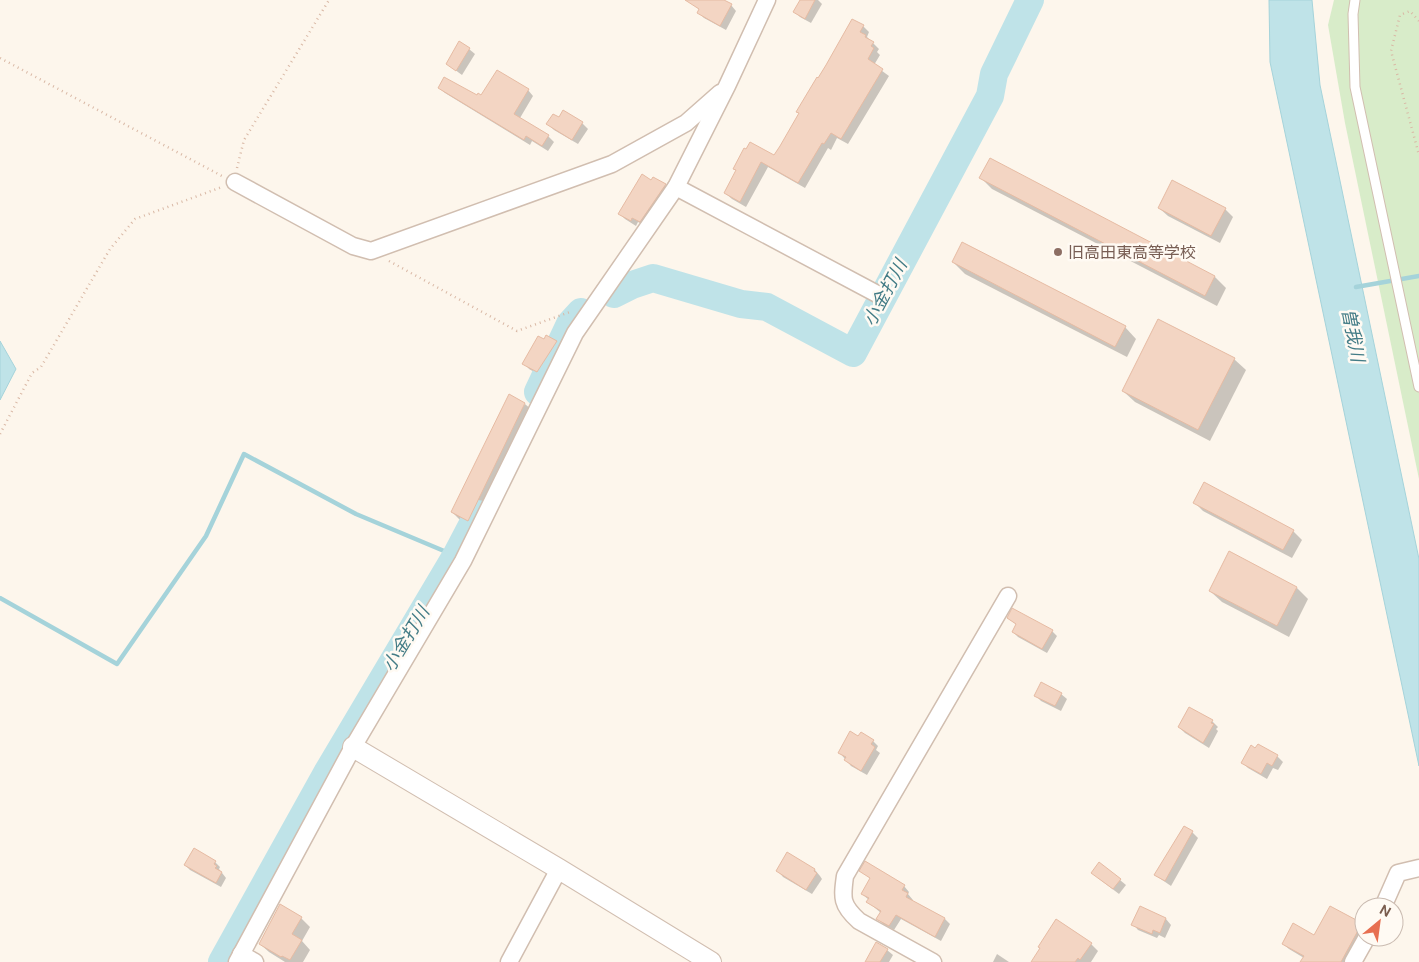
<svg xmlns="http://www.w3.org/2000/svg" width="1419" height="962" viewBox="0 0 1419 962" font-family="'DM Sans','Noto Sans JP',sans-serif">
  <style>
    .green { fill: #d8ecc9 }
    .water { fill: #bfe3e8; stroke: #a5d3da }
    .shadow { fill: #0003 }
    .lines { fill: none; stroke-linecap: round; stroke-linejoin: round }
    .stream { stroke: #a5d3da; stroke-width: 4.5 }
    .river { stroke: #bfe3e8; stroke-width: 28 }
    .building { fill: #f3d5c3; stroke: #e6bba3 }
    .service-casing { stroke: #d1beb0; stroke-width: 11 }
    .minor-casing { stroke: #d1beb0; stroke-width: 19 }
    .tertiary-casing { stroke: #d1beb0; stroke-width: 22 }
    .path { stroke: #d9b8a5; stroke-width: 2.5; stroke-dasharray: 1 4; stroke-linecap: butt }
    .service { stroke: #fff; stroke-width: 9 }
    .minor { stroke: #fff; stroke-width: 16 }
    .tertiary { stroke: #fff; stroke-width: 20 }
    .education-dot { fill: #8d6e63; stroke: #fffaf3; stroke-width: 2 }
    .labels { text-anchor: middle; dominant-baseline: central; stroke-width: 5; stroke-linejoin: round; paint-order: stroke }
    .education-label { font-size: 16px; fill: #785e54; stroke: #fffaf3; text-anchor: start }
    .water-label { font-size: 18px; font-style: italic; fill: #437c86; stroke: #fffaf3 }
  </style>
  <rect width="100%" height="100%" fill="#fdf6ec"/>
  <polygon class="green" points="1334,0 1419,0 1419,479 1345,123 1328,25"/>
  <g class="water">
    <polygon points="1269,0 1312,0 1320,85 1419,559 1419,766 1270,62"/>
    <polygon points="0,341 16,369 0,400"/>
  </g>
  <g class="shadow">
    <polygon points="687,0 721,0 731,5 736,11 726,30 704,18 699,13 700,10"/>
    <polygon points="801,0 818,0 822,4 811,23 800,17 795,12"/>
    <polygon points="863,26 869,32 867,37 879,49 877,52 880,55 874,65 889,76 848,144 837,138 831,150 828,148 805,188 768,167 746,207 732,199 725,193 737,171 774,156"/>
    <polygon points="469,49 475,54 462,75 447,64"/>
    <polygon points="439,88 478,96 528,90 533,96 520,118 548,136 554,142 548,151 532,141 530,145 445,93"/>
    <polygon points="559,119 582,123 588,129 578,144 554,130 548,124"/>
    <polygon points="990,160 1215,277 1226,288 1217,306 992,189 981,178"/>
    <polygon points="652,181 665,185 671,191 646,226 638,222 636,226 625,219 620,214"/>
    <polygon points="1159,208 1225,209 1233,217 1220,243 1168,216"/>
    <polygon points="953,262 1125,327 1136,339 1127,357 965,274"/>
    <polygon points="544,341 556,342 562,348 543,377 529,369 524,363"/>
    <polygon points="1234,359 1246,370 1210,441 1135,402 1123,391"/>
    <polygon points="525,404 533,411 476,528 460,520 452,512"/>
    <polygon points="1195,503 1293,531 1302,540 1292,558 1203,511"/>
    <polygon points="1297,588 1308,599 1289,637 1222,602 1210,591"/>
    <polygon points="1008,618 1052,631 1057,636 1047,653 1018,637 1013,632 1017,625"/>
    <polygon points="1061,694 1067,699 1061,711 1041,701 1036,696"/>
    <polygon points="1212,721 1218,727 1216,729 1218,731 1209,748 1185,733 1179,727"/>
    <polygon points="859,738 873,741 878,746 876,750 880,753 867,775 851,766 839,752"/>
    <polygon points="1258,746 1277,756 1283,762 1278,770 1273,768 1267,779 1248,768 1243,763"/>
    <polygon points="1192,832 1198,838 1171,886 1155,875"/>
    <polygon points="194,849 215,862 220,867 219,869 226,878 221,887 190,870 185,865"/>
    <polygon points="788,854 815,870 820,876 822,879 812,894 783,877 778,871"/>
    <polygon points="861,871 904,886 909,892 908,894 913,900 912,901 945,919 950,924 941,941 901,919 894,930 883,924 878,919 881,913 868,902 869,900 862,894 871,879"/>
    <polygon points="1098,878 1120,880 1126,885 1119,894"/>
    <polygon points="280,906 301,918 310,927 302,941 310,950 303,962 285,962 269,952 260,944"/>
    <polygon points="1140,908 1166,919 1171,925 1165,938 1159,935 1157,938 1138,930 1133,924"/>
    <polygon points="1359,923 1364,928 1364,935 1349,962 1305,962 1304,958 1289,949 1283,944"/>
    <polygon points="1091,944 1098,951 1091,962 1033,962"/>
    <polygon points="887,950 893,955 889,962 868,962"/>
    <polygon points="997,954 1009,962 993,962"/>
  </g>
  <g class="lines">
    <g class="stream">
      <polyline points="1356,287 1419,276"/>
      <polyline points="0,598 117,664 206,536 244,454 356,514 456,556"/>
    </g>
    <g class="river">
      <polyline points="614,294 632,285 653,278 741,304 767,307 853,353 990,96 994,74 1030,0"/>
      <polyline points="538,392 570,324 581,312"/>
      <polyline points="222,962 327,773 456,556 478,514"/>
    </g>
  </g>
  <g class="building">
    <polygon points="685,0 724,0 732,4 720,26 697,13 699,9"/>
    <polygon points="800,0 815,0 805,19 793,12"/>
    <polygon points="852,19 864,25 860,32 866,35 865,37 874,42 871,46 874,48 868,59 883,69 841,139 831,133 824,144 822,143 798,183 761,162 740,202 724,193 736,170 733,169 744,148 746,149 750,142 774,155 780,146 799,113 796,112 817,77 818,78 826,65"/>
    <polygon points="459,41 470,48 456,71 446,64"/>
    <polygon points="497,70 529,89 514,114 549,135 542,146 526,136 524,140 438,88 444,77 477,95 478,93 481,95"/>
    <polygon points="563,110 583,122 572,140 546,124 553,114 559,117"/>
    <polygon points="990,158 1215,276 1205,296 979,178"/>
    <polygon points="642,174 651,180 653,177 666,184 640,222 632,218 631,221 618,214"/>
    <polygon points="1172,180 1226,208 1211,236 1158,208"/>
    <polygon points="962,242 1126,326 1115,347 952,262"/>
    <polygon points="1158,319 1235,358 1198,430 1122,391"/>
    <polygon points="546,335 557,341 537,372 522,364 538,336 544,339"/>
    <polygon points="509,394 525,403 468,521 451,512"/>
    <polygon points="1204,482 1294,530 1283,550 1193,503"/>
    <polygon points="1229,551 1297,587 1277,626 1209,591"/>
    <polygon points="1012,608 1053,630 1042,649 1012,632 1016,624 1007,618"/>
    <polygon points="1041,682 1062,693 1055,706 1034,696"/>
    <polygon points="1189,707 1213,720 1211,723 1214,724 1203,743 1178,727"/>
    <polygon points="850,731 858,736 861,732 874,740 871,744 875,747 861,771 844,760 846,757 838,753"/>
    <polygon points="1258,744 1278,755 1272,766 1267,763 1261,774 1241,763 1251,745 1255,748"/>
    <polygon points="1184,826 1193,831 1165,881 1154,875"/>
    <polygon points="194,848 216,861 214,864 217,866 215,868 222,872 216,883 184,865"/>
    <polygon points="787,852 815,869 814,871 817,873 806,890 776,871"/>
    <polygon points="865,861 905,885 902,890 908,893 906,897 945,918 935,937 896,915 889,926 876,919 881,911 866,902 869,898 861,894 870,878 859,871"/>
    <polygon points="1099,862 1121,879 1113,889 1091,873"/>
    <polygon points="280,904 302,917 292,934 302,940 290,960 282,956 281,957 259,944"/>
    <polygon points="1140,906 1166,918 1160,933 1153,930 1152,934 1131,925"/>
    <polygon points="1330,906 1360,922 1359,924 1361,925 1341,962 1300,962 1304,956 1282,944 1293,923 1314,935"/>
    <polygon points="1056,919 1092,943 1080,960 1078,958 1075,962 1031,962 1040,948 1038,947"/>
    <polygon points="876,942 888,949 880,962 865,962"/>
  </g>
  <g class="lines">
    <g class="service-casing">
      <polyline id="service" points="1355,0 1353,14 1355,87 1419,387"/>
    </g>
    <g class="minor-casing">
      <g id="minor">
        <polyline points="235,182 353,246 371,251 612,164 686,123 720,93"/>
        <polyline points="676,187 879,295"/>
        <polyline points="1383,907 1398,873 1419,868"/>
        <polyline points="241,954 255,962"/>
        <polyline points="237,962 353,747 463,561 575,333 676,187 727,86 767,0"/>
        <polyline points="509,962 559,869"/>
        <path d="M933 962 859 921C841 905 842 898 845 876L1008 596"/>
        <polyline points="1353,962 1367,937"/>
      </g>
    </g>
    <g class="tertiary-casing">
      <polyline id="tertiary" points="353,747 559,869 711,962"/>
    </g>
    <g class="path">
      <polyline points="1419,21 1410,11 1400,15 1391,51 1419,155"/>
      <polyline points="0,58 222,176"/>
      <polyline points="237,168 244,140 329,0"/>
      <polyline points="389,261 517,331 570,312"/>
      <polyline points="0,434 32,373 41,367 110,249 135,219 222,187"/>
    </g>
    <use href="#service" class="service"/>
    <use href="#minor" class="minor"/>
    <use href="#tertiary" class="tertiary"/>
  </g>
  <circle class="education-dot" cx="1058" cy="252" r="5"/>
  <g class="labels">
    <g class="education-label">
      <text x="1068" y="252">旧高田東高等学校</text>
    </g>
    <g class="water-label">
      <text transform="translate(885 293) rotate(-62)">小金打川</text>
      <text transform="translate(1353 335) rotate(79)">曽我川</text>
      <text transform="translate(406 639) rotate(-59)">小金打川</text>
    </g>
  </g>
  <g transform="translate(1379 922) rotate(29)"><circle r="24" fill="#fffaf3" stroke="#cabbb1"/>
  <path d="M0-4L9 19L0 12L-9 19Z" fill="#e76f51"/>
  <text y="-8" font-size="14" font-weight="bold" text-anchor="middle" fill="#7a5c4d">N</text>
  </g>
</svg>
